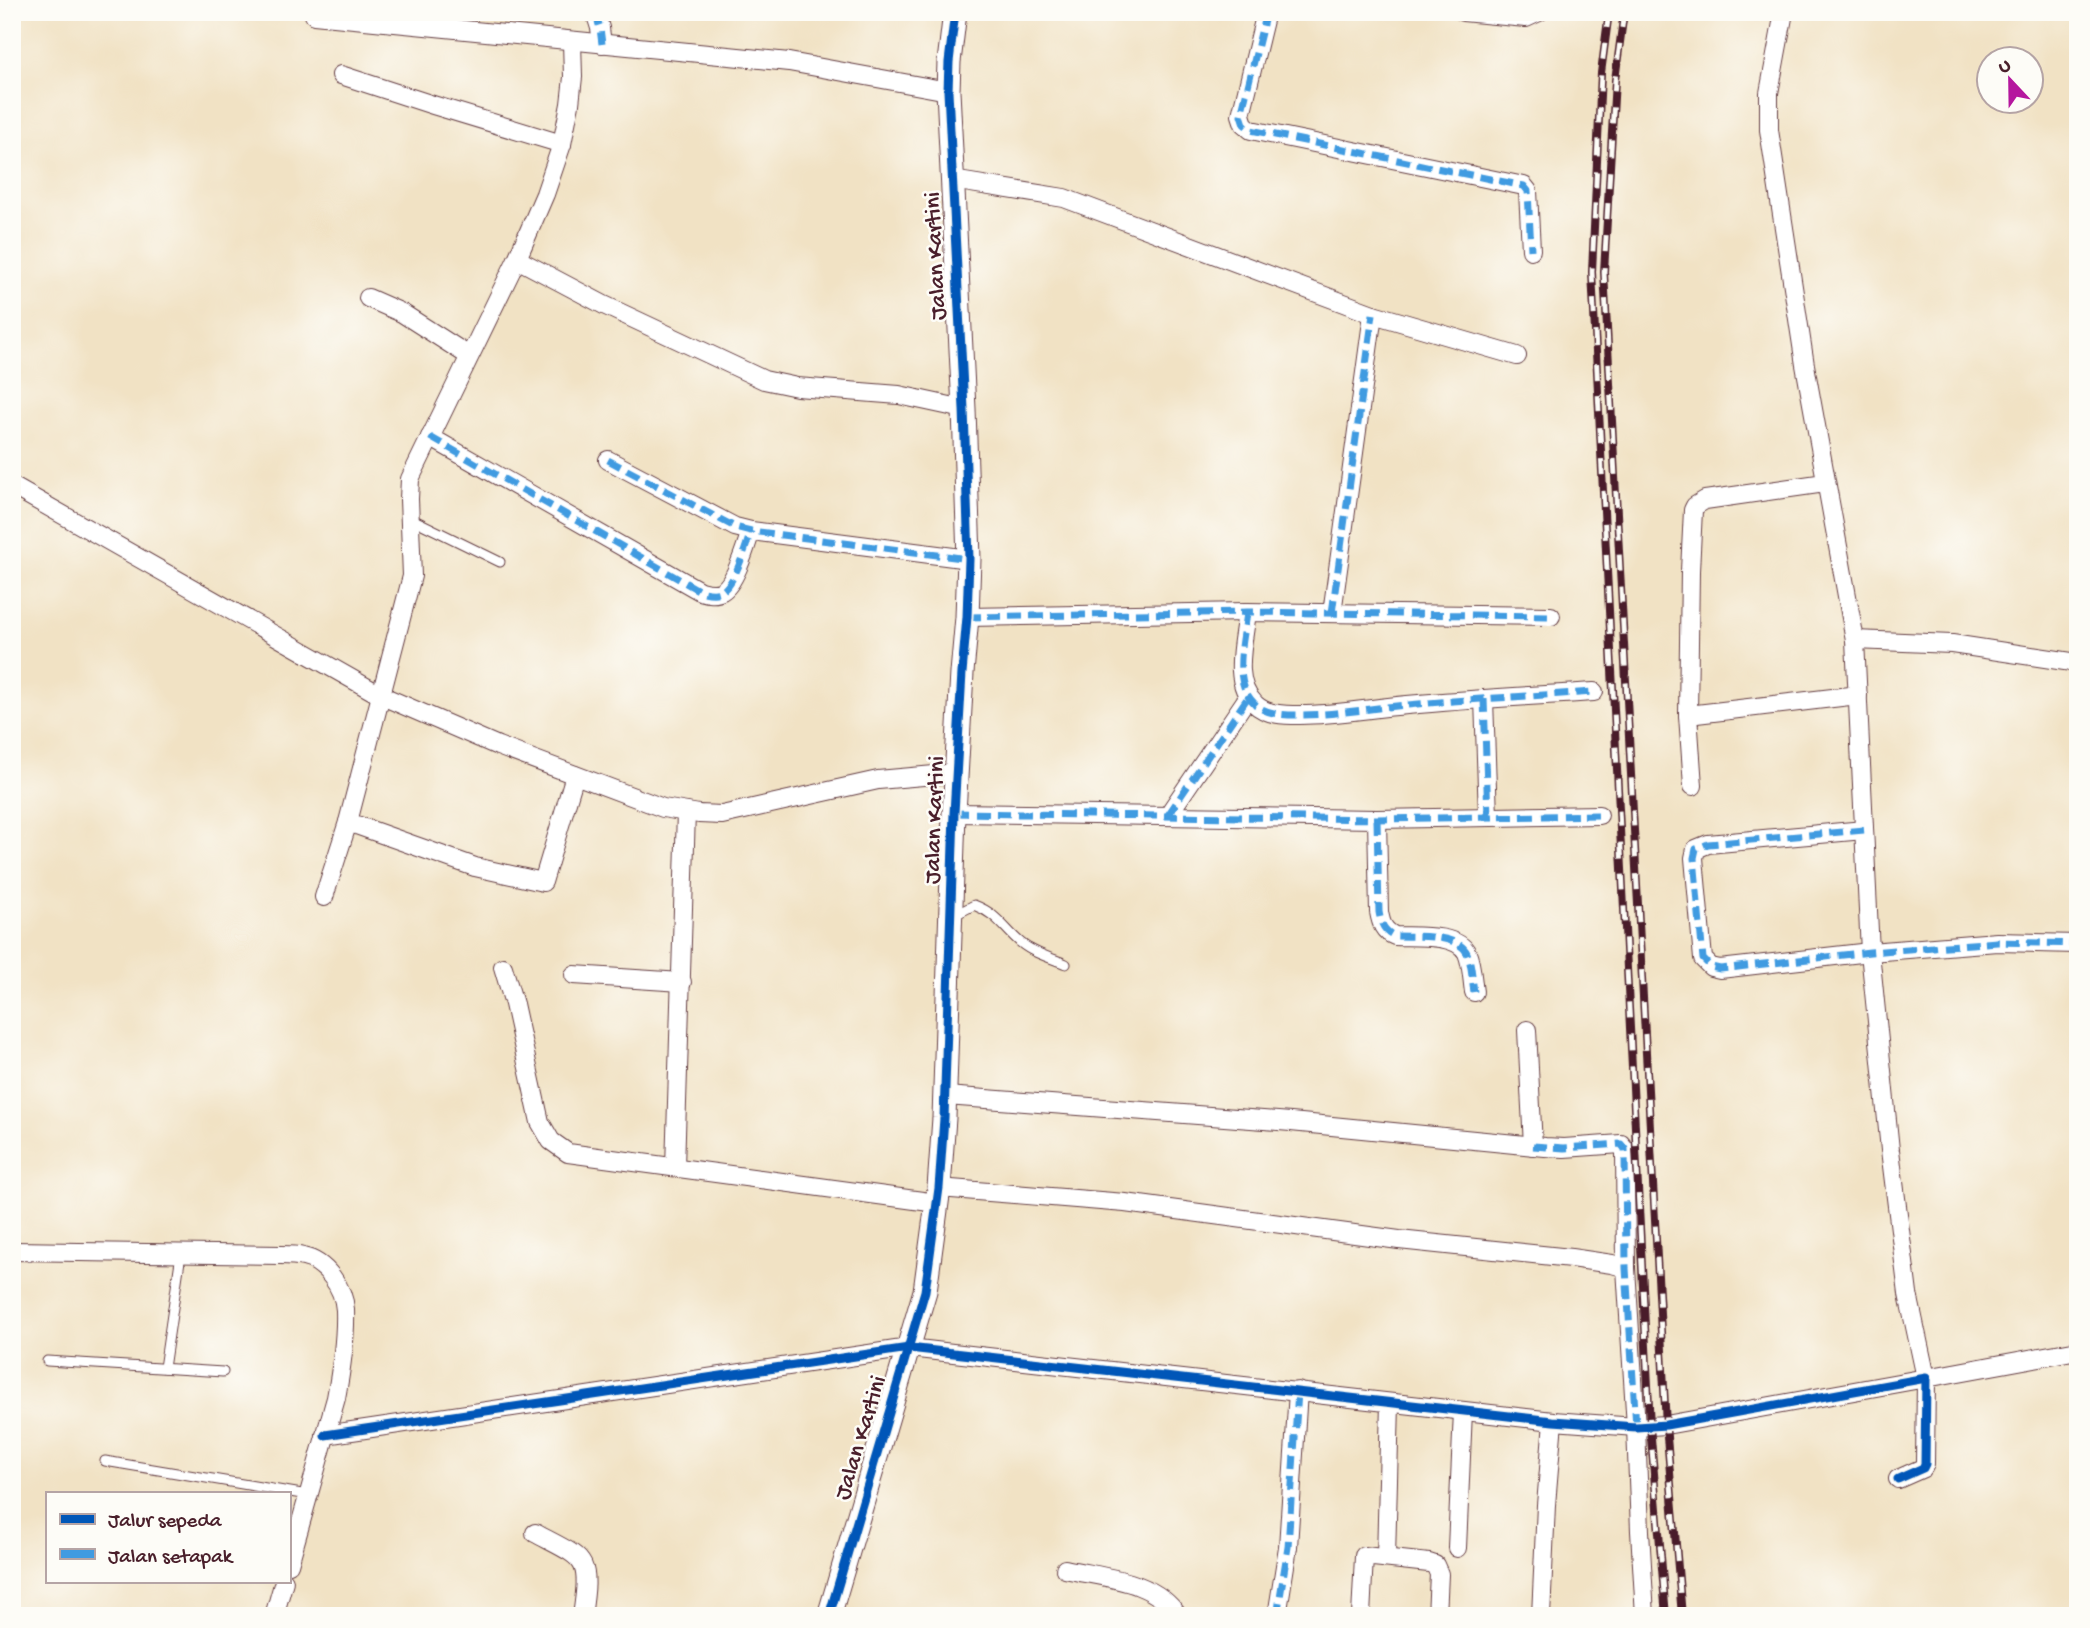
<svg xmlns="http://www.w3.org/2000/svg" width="2090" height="1628" viewBox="0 0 2090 1628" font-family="'Gochi Hand',sans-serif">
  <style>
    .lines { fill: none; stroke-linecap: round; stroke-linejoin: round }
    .service-casing { stroke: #633c42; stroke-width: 11 }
    .minor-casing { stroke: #633c42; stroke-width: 20 }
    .tertiary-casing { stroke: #633c42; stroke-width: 25 }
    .service { stroke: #fff; stroke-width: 9 }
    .minor { stroke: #fff; stroke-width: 18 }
    .tertiary { stroke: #fff; stroke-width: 23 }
    .rail-casing { stroke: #4a1f2b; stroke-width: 8 }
    .rail { stroke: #fdfcf7; stroke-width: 5; stroke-dasharray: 16; stroke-linecap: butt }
    .quiet { stroke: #409be1; stroke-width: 7; stroke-dasharray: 14 7; stroke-linecap: butt }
    .cycleway-casing { stroke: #fdfcf7; stroke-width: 13 }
    .cycleway { stroke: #0057b8; stroke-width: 9 }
    .labels { text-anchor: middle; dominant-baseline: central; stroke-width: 5; stroke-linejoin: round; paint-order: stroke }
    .street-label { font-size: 24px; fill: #4a1f2b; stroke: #fdfcf7 }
  </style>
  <rect width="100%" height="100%" fill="#fdfcf7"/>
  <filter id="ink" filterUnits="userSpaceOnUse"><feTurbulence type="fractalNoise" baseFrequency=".0143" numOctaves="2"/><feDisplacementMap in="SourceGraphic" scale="14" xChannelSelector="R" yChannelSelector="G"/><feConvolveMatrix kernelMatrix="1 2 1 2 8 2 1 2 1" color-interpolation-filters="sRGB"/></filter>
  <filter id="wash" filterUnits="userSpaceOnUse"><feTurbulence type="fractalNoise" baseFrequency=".00686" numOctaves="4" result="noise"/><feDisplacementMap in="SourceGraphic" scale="28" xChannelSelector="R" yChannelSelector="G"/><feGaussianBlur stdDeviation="1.57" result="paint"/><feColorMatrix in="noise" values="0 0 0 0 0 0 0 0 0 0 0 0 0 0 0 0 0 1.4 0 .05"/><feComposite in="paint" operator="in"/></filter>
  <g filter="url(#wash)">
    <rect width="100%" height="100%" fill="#f1e2c4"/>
  </g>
  <g filter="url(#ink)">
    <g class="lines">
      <g class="service-casing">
        <g id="service">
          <polyline points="410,518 500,562"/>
          <path d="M953 916 974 905C998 914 1003 928 1021 943 1033 953 1051 958 1066 964"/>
          <polyline points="47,1361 223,1372"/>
          <polyline points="164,1368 181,1254"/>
          <polyline points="105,1461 308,1495"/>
        </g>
      </g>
      <g class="minor-casing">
        <g id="minor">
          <polyline points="595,12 600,28 602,44"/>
          <polyline points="1266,12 1241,115 1244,124 1251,130 1524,186 1528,191 1531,250"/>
          <polyline points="1463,12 1526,18 1539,12"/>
          <polyline points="1784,12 1769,93 1769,130 1805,365 1855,640 1870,952 1890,1150 1908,1294 1926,1378 2078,1350"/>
          <polyline points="314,15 789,62 948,91"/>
          <polyline points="341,75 433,105 562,144"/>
          <polyline points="952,180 1064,198 1373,314 1517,356"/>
          <polyline points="517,259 604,305 764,380 797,387 899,395 964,409"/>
          <polyline points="368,298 402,313 469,356"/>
          <path d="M430 437 700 591C708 593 715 595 722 591 735 584 746 546 751 531"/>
          <polyline points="608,460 735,527 751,531 969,559"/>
          <polyline points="12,486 380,695 498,746 663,808 699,814 722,815 878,780 957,773"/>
          <path d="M1247 612C1244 641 1231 682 1255 704 1266 715 1285 715 1300 715 1336 715 1371 708 1407 705 1469 699 1531 696 1594 692"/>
          <polyline points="1332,613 1373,314"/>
          <polyline points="967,617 1247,612 1551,616"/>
          <polyline points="1855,640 1952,644 2078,663"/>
          <polyline points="1484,699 1488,817"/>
          <polyline points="1688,715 1858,695"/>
          <polyline points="1693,786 1688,715 1690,571 1693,510 1695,506 1705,500 1825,483"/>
          <polyline points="954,813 1377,819 1599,815"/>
          <polyline points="1168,815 1248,697"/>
          <path d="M1377 819 1379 912C1381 923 1383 931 1395 936 1415 937 1457 933 1467 953 1472 965 1472 979 1474 992"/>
          <polyline points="348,822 475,867 543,882 575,775"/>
          <polyline points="1864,830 1708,844 1696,849 1694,858 1703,959 1711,967 1720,969 1870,952 1997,942 2078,944"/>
          <polyline points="324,897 348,822 412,576 409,499 410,479 517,259 545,194 562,144 570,104 573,77 572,41"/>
          <polyline points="503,967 514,1004 540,1122 551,1141 568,1153 937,1203"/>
          <polyline points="574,975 682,982"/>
          <polyline points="1527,1030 1533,1146"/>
          <polyline points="946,1096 1291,1122 1545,1147 1564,1148 1621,1144 1625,1149 1626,1268 1636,1427 1640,1531 1645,1616"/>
          <polyline points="675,1167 686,812"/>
          <polyline points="939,1188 1125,1203 1399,1240 1571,1258 1612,1264 1626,1268"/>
          <path d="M12 1251 281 1255C288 1255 296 1255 303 1257 325 1261 344 1288 345 1310 346 1337 341 1371 336 1398L289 1564"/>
          <polyline points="325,1435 909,1348 1553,1421 1636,1427 1666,1425 1926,1378 1925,1464 1923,1468 1898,1479"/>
          <path d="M535 1533C586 1560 591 1556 582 1616"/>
          <polyline points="1457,1548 1463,1411"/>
          <polyline points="1386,1558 1390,1403"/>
          <path d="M1065 1569C1104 1578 1154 1579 1178 1616"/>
          <polyline points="274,1616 284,1581"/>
          <polyline points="1277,1616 1288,1547 1298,1391"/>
          <polyline points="1361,1616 1364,1556 1429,1563 1435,1565 1439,1574 1437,1616"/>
          <polyline points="1541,1616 1546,1505 1553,1421"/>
        </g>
      </g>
      <g class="tertiary-casing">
        <polyline id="tertiary" points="829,1616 925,1291 939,1188 944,1118 954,813 962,673 967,617 969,559 964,409 948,91 949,62 955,12"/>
      </g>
      <use href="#service" class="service"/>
      <use href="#minor" class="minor"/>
      <use href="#tertiary" class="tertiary"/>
      <g class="rail-casing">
        <g id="rail">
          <polyline points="1609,12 1601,73 1592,272 1650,1426 1666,1616"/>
          <polyline points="1624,12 1615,80 1604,272 1666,1425 1682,1616"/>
        </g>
      </g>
      <use href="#rail" class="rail"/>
      <g class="quiet">
        <polyline points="595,12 600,28 602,44"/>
        <polyline points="1266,12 1241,115 1244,124 1251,130 1524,186 1528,191 1531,250"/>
        <polyline points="1463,12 1526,18 1539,12"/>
        <path d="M430 437 700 591C708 593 715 595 722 591 735 584 746 546 751 531"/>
        <polyline points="608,460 735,527 751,531 969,559"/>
        <path d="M1247 612C1244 641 1231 682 1255 704 1266 715 1285 715 1300 715 1336 715 1371 708 1407 705 1469 699 1531 696 1594 692"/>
        <polyline points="1332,613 1373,314"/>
        <polyline points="967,617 1247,612 1551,616"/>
        <polyline points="1484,699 1488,817"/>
        <polyline points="954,813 1377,819 1599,815"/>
        <polyline points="1168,815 1248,697"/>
        <path d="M1377 819 1379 912C1381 923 1383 931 1395 936 1415 937 1457 933 1467 953 1472 965 1472 979 1474 992"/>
        <polyline points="1864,830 1708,844 1696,849 1694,858 1703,959 1711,967 1720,969 1870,952 1997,942 2078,944"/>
        <polyline points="1533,1146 1564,1148 1621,1144 1625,1149 1626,1268 1636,1427"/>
        <polyline points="1277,1616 1288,1547 1298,1391"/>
      </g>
      <g class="cycleway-casing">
        <g id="cycleway">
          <polyline points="325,1435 909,1348 1553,1421 1636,1427 1666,1425 1926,1378 1925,1464 1923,1468 1898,1479"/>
          <polyline points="829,1616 925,1291 939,1188 944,1118 954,813 962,673 967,617 969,559 964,409 948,91 949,62 955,12"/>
        </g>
      </g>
      <use href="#cycleway" class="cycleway"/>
    </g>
  </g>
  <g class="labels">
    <g class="street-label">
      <text transform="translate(937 256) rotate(-93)">Jalan Kartini</text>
      <text transform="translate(936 820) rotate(-88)">Jalan Kartini</text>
      <text transform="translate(862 1438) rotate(-73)">Jalan Kartini</text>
    </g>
  </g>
  <rect width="2090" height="1628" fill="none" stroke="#fdfcf7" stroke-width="42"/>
  <rect x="46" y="1492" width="245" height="91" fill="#fdfcf7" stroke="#b5a4a5" stroke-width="2"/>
  <rect x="60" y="1514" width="35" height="10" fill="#0057b8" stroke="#b5a4a5" stroke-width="2"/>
  <text x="108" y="1526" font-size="21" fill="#4a1f2b">Jalur sepeda</text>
  <rect x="60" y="1549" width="35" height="10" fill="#409be1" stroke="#b5a4a5" stroke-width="2"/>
  <text x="108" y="1562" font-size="21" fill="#4a1f2b">Jalan setapak</text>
  <g transform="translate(2010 80) rotate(338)"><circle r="33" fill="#fdfcf7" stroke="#b5a4a5" stroke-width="2"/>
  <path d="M0-5L12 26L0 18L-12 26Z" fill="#b5179e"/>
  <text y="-10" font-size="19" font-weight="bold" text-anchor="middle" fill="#4a1f2b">U</text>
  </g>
</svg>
